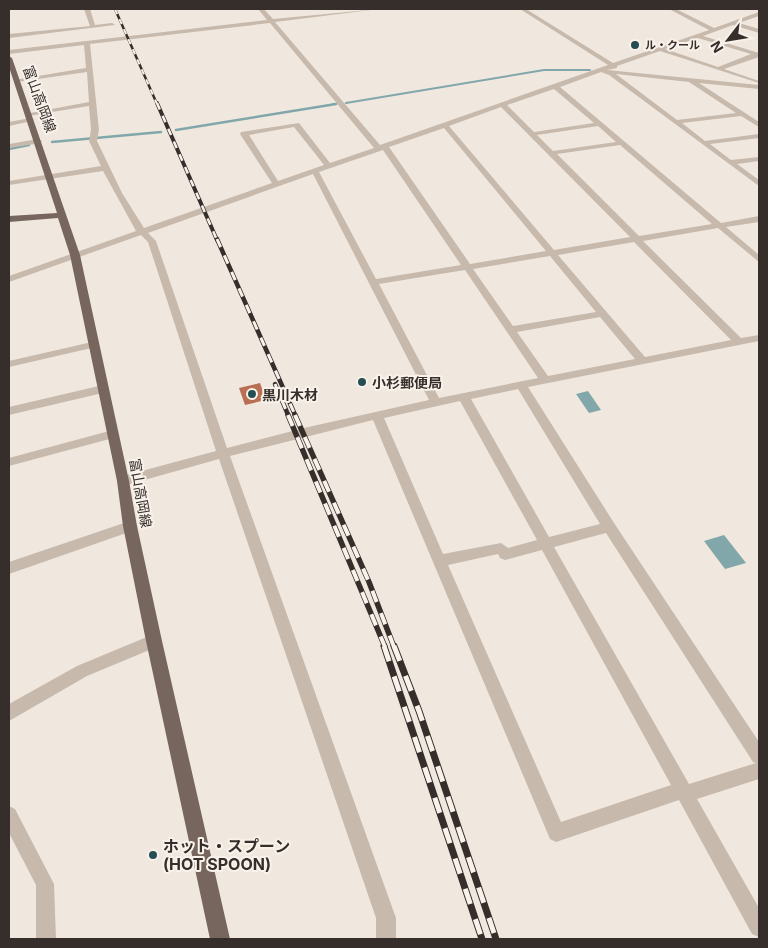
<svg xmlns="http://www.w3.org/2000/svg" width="768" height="948" viewBox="0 0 768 948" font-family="Inter,'Noto Sans JP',sans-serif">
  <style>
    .water { fill: #81a7aa }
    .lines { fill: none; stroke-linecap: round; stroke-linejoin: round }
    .stream-far1 { stroke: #81a7aa; stroke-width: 2 }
    .stream { stroke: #81a7aa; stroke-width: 2.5 }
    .building { fill: #b86f54 }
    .minor { fill: #c7b9ac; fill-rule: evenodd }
    .major { fill: #76665d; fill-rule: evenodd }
    .rail-far4-casing { stroke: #362e2a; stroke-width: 2.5 }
    .rail-far3-casing { stroke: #362e2a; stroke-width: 4 }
    .rail-far2-casing { stroke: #362e2a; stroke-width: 4.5 }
    .rail-far1-casing { stroke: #362e2a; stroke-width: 5.5 }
    .rail-casing { stroke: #362e2a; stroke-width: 7 }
    .rail-far4 { stroke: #f8f2eb; stroke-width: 2; stroke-dasharray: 5.5; stroke-linecap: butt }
    .rail-far3 { stroke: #f8f2eb; stroke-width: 2.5; stroke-dasharray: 7; stroke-linecap: butt }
    .rail-far2 { stroke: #f8f2eb; stroke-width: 3; stroke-dasharray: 9; stroke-linecap: butt }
    .rail-far1 { stroke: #f8f2eb; stroke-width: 4; stroke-dasharray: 12; stroke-linecap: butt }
    .rail { stroke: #f8f2eb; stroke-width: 5; stroke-dasharray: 16; stroke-linecap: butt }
    .poi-dot { fill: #244e53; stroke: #f8f2eb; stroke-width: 2 }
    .labels { text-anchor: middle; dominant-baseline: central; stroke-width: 4; stroke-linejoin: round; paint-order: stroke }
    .far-poi-label { font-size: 11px; font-weight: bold; fill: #362e2a; stroke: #f8f2eb; text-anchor: start }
    .street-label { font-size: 14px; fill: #362e2a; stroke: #f8f2eb }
    .poi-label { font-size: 14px; font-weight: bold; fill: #362e2a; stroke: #f8f2eb; text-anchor: start }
    .near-poi-label { font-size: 16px; font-weight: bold; fill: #362e2a; stroke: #f8f2eb; text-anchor: start }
  </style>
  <rect width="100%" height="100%" fill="#f0e8df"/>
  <g class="water">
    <polygon points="588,391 601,410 589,413 576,394"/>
    <polygon points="724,535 746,563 725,569 704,541"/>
  </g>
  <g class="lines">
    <g class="stream-far1">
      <polyline points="346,103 544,70 590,70"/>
      <polyline points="333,104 336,104"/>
    </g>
    <g class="stream">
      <polyline points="176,130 336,104"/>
      <polyline points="52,142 161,132"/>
      <polyline points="9,149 29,145"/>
    </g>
  </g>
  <polygon class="building" points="260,383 266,400 245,405 239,388"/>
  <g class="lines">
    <g class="minor">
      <polygon points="84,9 90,9 95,25 112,23 115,25 9,38 9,34 90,26"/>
      <path d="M258 9H264L273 19 379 9 275 22 380 145 608 65 520 9H526L613 63 709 30 669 9H676L714 28 759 12V16L739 23 759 29V33L733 25 703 36 759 53V57L724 69 759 81V83L660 51 617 66V68L607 70 759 85V89L699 83 759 122V127L741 116 682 123 705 141 759 134V138L710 144 731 160 759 157V161L737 164 759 180V186L609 75 601 72 560 87 721 223 759 216V222L726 227 759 255V262L718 228 643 241 741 338 759 335V341L528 387 614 523 759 742V779L697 799 759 908V937L752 934 679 800 556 842 550 839 373 420 230 456 396 918V939H376V918L219 459 123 486 117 481 123 476 216 451 148 242 141 235 9 282V276L136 231 103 171 9 185V181L101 166 89 141 91 130 89 106 28 116 25 114 89 102 87 72 17 82 14 80 86 68 84 45 9 54V50L267 20ZM270 23 374 148 330 163 299 123 241 132 240 134 272 183 144 228 122 193 97 141 99 130 90 44ZM698 38 751 54 718 67 665 49ZM616 74 689 82 736 113 677 120ZM554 89 594 123 534 132 507 105ZM501 107 630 237 554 250 449 126ZM598 126 616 142 553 151 537 135ZM294 127 324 165 278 181 249 135ZM444 128 546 251 470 264 389 147ZM620 145 712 224 639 236 557 154ZM383 150 461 265 376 279 319 172ZM313 174 429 400 304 428 227 448 156 241 148 233ZM634 242 731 340 645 357 558 255ZM550 256 596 312 513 326 473 269ZM465 270 538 378 439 398 379 284ZM600 317 635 359 548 376 517 332ZM518 389 600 524 549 537 471 399ZM460 401 537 540 508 548 501 543 443 554 384 418ZM606 533 753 762 756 763 689 784 554 547ZM542 550 671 785 561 822 448 565 498 554 500 558 505 560Z"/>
      <polygon points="30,118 34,120 32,121 9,126 9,122"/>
      <polygon points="38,139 42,141 41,143 9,148 9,144"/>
      <polygon points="92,342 97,345 96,347 9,367 9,361"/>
      <polygon points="103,385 109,389 107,392 9,415 9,407"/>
      <polygon points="113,430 119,434 117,437 9,466 9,458"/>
      <polygon points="130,521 135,522 137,526 135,530 9,574 9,562"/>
      <polygon points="154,634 159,636 162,641 159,646 87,676 9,721 9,704 77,666"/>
      <polygon points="9,806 15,809 54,884 56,939 36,939 36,885 9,833"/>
    </g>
    <polygon class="major" points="9,56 12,58 80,255 129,481 137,526 162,641 230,939 210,939 146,641 123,526 117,481 70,255 58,218 9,222 9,216 57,213 9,67"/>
    <g class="rail-far4-casing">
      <polyline id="rail-far4" points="115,9 157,104"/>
    </g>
    <g class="rail-far3-casing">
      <polyline id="rail-far3" points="157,103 217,240"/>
    </g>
    <g class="rail-far2-casing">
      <g id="rail-far2">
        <polyline points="217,239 296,417"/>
        <polyline points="275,384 289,417"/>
      </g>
    </g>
    <g class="rail-far1-casing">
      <g id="rail-far1">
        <polyline points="288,415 385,647"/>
        <polyline points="295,415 369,582 394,647"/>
      </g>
    </g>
    <g class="rail-casing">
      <g id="rail">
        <polyline points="384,646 482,939"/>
        <polyline points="394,646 419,711 496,939"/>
      </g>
    </g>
    <use href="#rail-far4" class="rail-far4"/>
    <use href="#rail-far3" class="rail-far3"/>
    <use href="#rail-far2" class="rail-far2"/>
    <use href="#rail-far1" class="rail-far1"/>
    <use href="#rail" class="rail"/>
  </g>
  <g class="poi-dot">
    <circle cx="635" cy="45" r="5"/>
    <circle cx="362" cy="382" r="5"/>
    <circle cx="252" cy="394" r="5"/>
    <circle cx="153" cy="855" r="5"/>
  </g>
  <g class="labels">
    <g class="far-poi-label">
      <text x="645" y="45">ル・クール</text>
    </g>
    <g class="street-label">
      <text transform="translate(40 99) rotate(70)">富山高岡線</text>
      <text transform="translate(141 493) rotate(80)">富山高岡線</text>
    </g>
    <g class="poi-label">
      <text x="372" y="382">小杉郵便局</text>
      <text x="262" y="394">黒川木材</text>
    </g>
    <g class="near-poi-label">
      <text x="163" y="846">ホット・スプーン<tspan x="163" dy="18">(HOT SPOON)</tspan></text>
    </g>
  </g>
  <rect width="768" height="948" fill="none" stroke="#362e2a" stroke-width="20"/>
  <g transform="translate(728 40) rotate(239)" stroke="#f8f2eb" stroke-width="4" paint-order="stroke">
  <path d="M0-4L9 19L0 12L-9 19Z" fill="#362e2a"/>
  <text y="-8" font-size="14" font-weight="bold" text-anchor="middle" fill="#362e2a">N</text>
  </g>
</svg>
